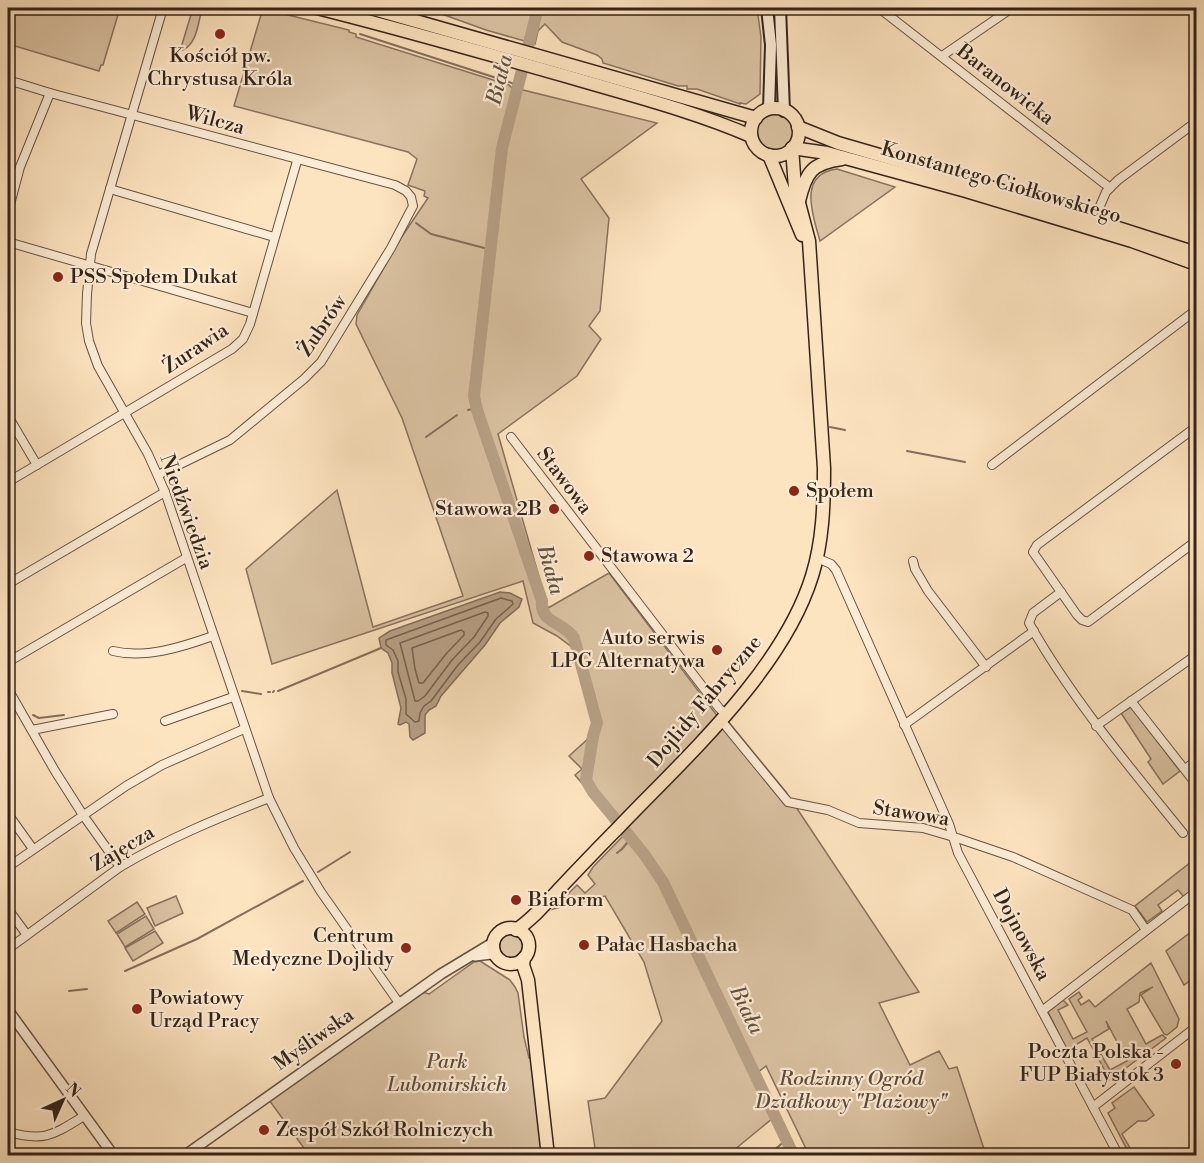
<svg xmlns="http://www.w3.org/2000/svg" width="1204" height="1163" viewBox="0 0 1204 1163" font-family="'Libre Bodoni',serif">
  <style>
    .green { fill: #dbc3a3; stroke: #88735e; stroke-width: 1.5; fill-rule: evenodd }
    .water { fill: #b9a287; stroke: #846f5b; stroke-width: 1.5 }
    .lines { fill: none; stroke-linecap: round; stroke-linejoin: round }
    .shore { stroke: #766250; stroke-width: 1.5 }
    .stream { stroke: #846f5b; stroke-width: 2 }
    .river { stroke: #b9a287; stroke-width: 12 }
    .minor-casing { stroke: #665342; stroke-width: 10 }
    .tertiary-casing { stroke: #665342; stroke-width: 12 }
    .secondary-casing { stroke: #342318; stroke-width: 14 }
    .primary-casing { stroke: #342318; stroke-width: 15 }
    .trunk-casing { stroke: #342318; stroke-width: 15 }
    .minor { stroke: #feedd6; stroke-width: 8 }
    .tertiary { stroke: #feedd6; stroke-width: 9 }
    .secondary { stroke: #feedd6; stroke-width: 10 }
    .primary { stroke: #fde4c0; stroke-width: 12 }
    .trunk { stroke: #fde4c0; stroke-width: 12 }
    .poi-dot { fill: #8f2418; stroke: #feedd6; stroke-width: 2 }
    .labels { text-anchor: middle; dominant-baseline: central; stroke-width: 4.5; stroke-linejoin: round; paint-order: stroke }
    .poi-label { font-size: 20px; fill: #342318; stroke: #feedd6; text-anchor: start }
    .street-label { font-size: 20px; fill: #342318; stroke: #feedd6 }
    .park-label { font-size: 20px; font-style: italic; fill: #5e4b3b; stroke: #feedd6 }
    .water-label { font-size: 21px; font-style: italic; fill: #634f3f; stroke: #feedd6 }
  </style>
  <rect width="100%" height="100%" fill="#fde4c0"/>
  <filter id="stains"><feTurbulence type="fractalNoise" baseFrequency=".00333" numOctaves="4"/><feColorMatrix values="0 0 0 0 .2 0 0 0 0 .09 0 0 0 0 .02 0 0 0 .5 -.17"/></filter>
  <radialGradient id="worn" r=".72"><stop offset=".6" stop-color="#630" stop-opacity="0"/><stop offset="1" stop-color="#630" stop-opacity=".3"/></radialGradient>
  <g class="green">
    <polygon points="8,8 120,8 103,65 101,65 99,71 8,44"/>
    <path d="M193 8H202C198 24 197 46 180 51Z"/>
    <polygon points="263,8 276,12 349,30 349,32 356,34 356,37 509,85 511,87 657,123 581,179 609,218 600,311 589,326 601,339 577,376 498,434 548,608 609,573 718,717 728,721 786,792 919,992 879,1003 910,1065 939,1051 949,1069 957,1067 986,1155 809,1155 766,1066 752,1077 773,1118 728,1155 596,1155 588,1101 605,1098 662,1021 644,962 605,896 553,909 577,885 585,893 595,884 588,875 593,867 625,834 575,775 582,769 569,756 591,736 596,723 577,651 557,636 533,623 523,581 272,664 246,569 337,490 373,627 463,596 402,418 356,324 357,315 401,238 428,198 424,196 425,191 408,185 417,159 408,152 234,106"/>
    <polygon points="425,8 757,8 761,37 760,94 746,104 740,103 740,104 697,89 687,89 687,86 678,86 603,63 602,59 597,55 562,42 545,24 538,31 535,44 486,30"/>
    <circle cx="775" cy="132" r="18"/>
    <path d="M837 169 895 187 820 241C813 216 797 174 837 169Z"/>
    <polygon points="1131,707 1180,771 1163,784 1148,762 1151,759 1121,713"/>
    <polygon points="1191,862 1196,868 1196,887 1184,897 1178,890 1158,905 1162,911 1147,922 1135,906"/>
    <polygon points="176,896 183,913 155,926 147,908"/>
    <polygon points="137,902 145,914 116,933 108,921"/>
    <polygon points="146,916 154,929 125,947 117,934"/>
    <polygon points="155,931 163,943 133,961 125,948"/>
    <polygon points="1191,932 1196,936 1196,976 1184,985 1166,951"/>
    <circle cx="511" cy="946" r="12"/>
    <polygon points="480,961 510,980 515,987 518,993 524,1037 529,1058 531,1058 543,1155 309,1155 269,1100 422,992 429,994 474,962"/>
    <path d="M1151 963 1179 1019 1177 1027 1167 1035 1164 1034 1141 995 1153 987 1140 993 1139 1002 1127 1009 1146 1044 1162 1035 1166 1038 1110 1080 1087 1038 1067 1050 1048 1012 1063 1000 1068 1005 1058 1010 1073 1039 1087 1032 1069 999 1079 992 1082 997 1078 1000 1081 1005 1089 1000 1095 1007ZM1106 1021 1127 1061 1110 1070 1092 1039 1109 1029Z"/>
    <polygon points="1134,1087 1154,1115 1146,1121 1138,1121 1122,1134 1134,1155 1130,1155 1108,1113 1115,1108 1112,1103"/>
  </g>
  <polygon class="water" points="500,592 510,593 522,599 519,607 500,623 485,645 441,696 436,706 429,710 425,715 425,733 413,740 410,737 409,724 406,722 400,725 398,724 401,708 392,673 392,663 388,653 381,648 379,638 390,631"/>
  <g class="lines">
    <g class="shore">
      <polygon points="501,598 512,601 513,604 496,619 480,642 458,665 431,701 424,706 420,713 419,721 415,722 406,714 406,699 398,672 398,661 393,650 386,645 386,640"/>
      <polygon points="485,612 488,613 488,616 474,637 452,660 425,696 418,701 415,701 400,643"/>
      <polygon points="461,630 464,632 464,635 446,654 423,683 419,683 415,669 412,648"/>
    </g>
    <g class="stream">
      <polyline points="360,34 518,85"/>
      <polyline points="416,223 431,234 492,250"/>
      <polyline points="468,410 476,408"/>
      <polyline points="830,427 845,430"/>
      <polyline points="426,437 457,415"/>
      <polyline points="907,451 965,462"/>
      <polyline points="242,691 261,694"/>
      <polyline points="278,691 381,648"/>
      <polyline points="268,692 270,692"/>
      <polyline points="273,692 274,691"/>
      <polyline points="8,709 10,710"/>
      <polyline points="33,715 39,718 64,715"/>
      <polyline points="617,853 622,849 631,838"/>
      <polyline points="318,872 350,852"/>
      <polyline points="125,971 197,939 303,881"/>
      <polyline points="69,991 87,989"/>
      <polyline points="767,1156 786,1140"/>
    </g>
    <path class="river" d="M538 8 502 148 474 396 477 410 542 601C540 624 563 621 574 638L597 723 593 736 586 780 593 792 644 854 663 882 794 1156"/>
    <g class="minor-casing">
      <g id="minor">
        <polyline points="163,8 91,254 87,294 86,323 89,341 98,366 148,454 165,492 269,798 294,848 321,892 399,1003"/>
        <polyline points="879,8 1110,188"/>
        <polyline points="942,56 1012,8"/>
        <polyline points="8,80 50,93 395,185 406,191 411,197 413,206 391,248 321,362 304,379 230,440 158,475"/>
        <polyline points="110,189 274,237"/>
        <polyline points="8,212 20,167 50,93"/>
        <polyline points="1094,220 1106,192 1118,180 1196,122"/>
        <polyline points="8,242 253,313"/>
        <polyline points="8,416 37,465"/>
        <polyline points="1196,427 1037,545 1033,552 1077,615 1082,620 1088,622 1196,541"/>
        <path d="M511 437C580 528 650 617 719 708L725 714"/>
        <polyline points="992,465 1196,310"/>
        <polyline points="8,482 232,349 243,339 250,324 297,161"/>
        <polyline points="817,558 831,564 836,570 949,824 958,853 1119,1156"/>
        <polyline points="913,561 915,569 928,591 986,667"/>
        <polyline points="8,584 165,492"/>
        <path d="M1061 592 1033 613 1029 623C1072 699 1128 765 1183 833"/>
        <path d="M113 651C145 659 182 647 213 636"/>
        <polyline points="8,662 186,558"/>
        <polyline points="8,689 55,771 83,815 120,867"/>
        <polyline points="1131,701 1196,784"/>
        <polyline points="720,719 788,802 828,810 859,823 923,828 957,838 1013,857 1132,910 1146,930"/>
        <polyline points="165,721 233,697"/>
        <polyline points="904,725 1034,631"/>
        <polyline points="1096,726 1196,655"/>
        <polyline points="32,730 113,714"/>
        <polyline points="1185,769 1196,761"/>
        <polyline points="8,814 33,849"/>
        <polyline points="8,867 126,786 162,765 244,729"/>
        <polyline points="8,909 27,935"/>
        <path d="M8 949 120 867C167 839 218 818 269 798"/>
        <polyline points="1042,1011 1196,892"/>
        <polyline points="1093,1107 1196,1027"/>
        <path d="M8 1132C45 1142 53 1135 84 1116"/>
      </g>
    </g>
    <g class="tertiary-casing">
      <g id="tertiary">
        <polyline points="475,956 491,954 496,956"/>
        <polyline points="8,1010 114,1156"/>
        <polyline points="184,1156 441,974 494,942"/>
      </g>
    </g>
    <g class="secondary-casing">
      <g id="secondary">
        <polyline points="767,8 771,45 769,109"/>
        <polyline points="780,8 784,111"/>
      </g>
    </g>
    <g class="primary-casing">
      <g id="primary">
        <path d="M317 8C401 29 485 53 569 77 630 95 693 111 751 136"/>
        <polyline points="370,8 756,118"/>
      </g>
    </g>
    <g class="trunk-casing">
      <g id="trunk">
        <circle cx="775" cy="132" r="24"/>
        <polyline points="798,127 838,143 993,188 1196,253"/>
        <polyline points="792,148 827,153 966,191 1132,241 1196,264"/>
        <polyline points="769,155 802,235"/>
        <path d="M799 201C806 172 812 163 842 159"/>
        <circle cx="511" cy="946" r="18"/>
        <path d="M516 930C534 918 548 901 562 886 581 866 600 846 619 827 686 757 783 670 812 576 823 541 824 504 824 468L809 241 795 188 792 148"/>
        <polyline points="524,958 523,965 528,980 548,1156"/>
      </g>
    </g>
    <use href="#minor" class="minor"/>
    <use href="#tertiary" class="tertiary"/>
    <use href="#secondary" class="secondary"/>
    <use href="#primary" class="primary"/>
    <use href="#trunk" class="trunk"/>
  </g>
  <g class="poi-dot">
    <circle cx="220" cy="34" r="6"/>
    <circle cx="58" cy="277" r="6"/>
    <circle cx="794" cy="491" r="6"/>
    <circle cx="554" cy="509" r="6"/>
    <circle cx="589" cy="556" r="6"/>
    <circle cx="717" cy="650" r="6"/>
    <circle cx="516" cy="900" r="6"/>
    <circle cx="584" cy="945" r="6"/>
    <circle cx="406" cy="948" r="6"/>
    <circle cx="137" cy="1009" r="6"/>
    <circle cx="1176" cy="1064" r="6"/>
    <circle cx="264" cy="1130" r="6"/>
  </g>
  <g class="labels">
    <g class="poi-label">
      <text x="220" y="56" text-anchor="middle">Kościół pw.<tspan x="220" dy="23">Chrystusa Króla</tspan></text>
      <text x="70" y="277">PSS Społem Dukat</text>
      <text x="806" y="491">Społem</text>
      <text x="542" y="509" text-anchor="end">Stawowa 2B</text>
      <text x="601" y="556">Stawowa 2</text>
      <text x="705" y="638" text-anchor="end">Auto serwis<tspan x="705" dy="23">LPG Alternatywa</tspan></text>
      <text x="528" y="900">Biaform</text>
      <text x="394" y="936" text-anchor="end">Centrum<tspan x="394" dy="23">Medyczne Dojlidy</tspan></text>
      <text x="596" y="945">Pałac Hasbacha</text>
      <text x="149" y="998">Powiatowy<tspan x="149" dy="23">Urząd Pracy</tspan></text>
      <text x="1164" y="1052" text-anchor="end">Poczta Polska -<tspan x="1164" dy="23">FUP Białystok 3</tspan></text>
      <text x="276" y="1130">Zespół Szkół Rolniczych</text>
    </g>
    <g class="street-label">
      <text transform="translate(1005 85) rotate(38)">Baranowicka</text>
      <text transform="translate(215 121) rotate(15)">Wilcza</text>
      <text transform="translate(1001 183) rotate(16)">Konstantego Ciołkowskiego</text>
      <text transform="translate(323 326) rotate(-56)">Żubrów</text>
      <text transform="translate(196 349) rotate(-34)">Żurawia</text>
      <text transform="translate(564 481) rotate(53)">Stawowa</text>
      <text transform="translate(186 512) rotate(70)">Niedźwiedzia</text>
      <text transform="translate(705 702) rotate(-50)">Dojlidy Fabryczne</text>
      <text transform="translate(911 814) rotate(9)">Stawowa</text>
      <text transform="translate(123 849) rotate(-31)">Zajęcza</text>
      <text transform="translate(1021 935) rotate(62)">Dojnowska</text>
      <text transform="translate(314 1040) rotate(-35)">Myśliwska</text>
    </g>
    <g class="park-label">
      <text x="447" y="1062">Park<tspan x="447" dy="23">Lubomirskich</tspan></text>
      <text x="851" y="1079">Rodzinny Ogród<tspan x="851" dy="23">Działkowy "Plażowy"</tspan></text>
    </g>
    <g class="water-label">
      <text transform="translate(500 80) rotate(-76)">Biała</text>
      <text transform="translate(550 570) rotate(74)">Biała</text>
      <text transform="translate(746 1010) rotate(64)">Biała</text>
    </g>
  </g>
  <rect width="1204" height="1163" fill="none" stroke="#fde4c0" stroke-width="30"/>
  <rect x="9" y="9" width="1186" height="1145" fill="none" stroke="#342318" stroke-width="3"/>
  <rect x="15" y="15" width="1174" height="1133" fill="none" stroke="#342318" stroke-width="1.5"/>
  <g transform="translate(63 1100) rotate(45)" stroke="#feedd6" stroke-width="4.5" paint-order="stroke">
  <path d="M0-4.5L10 22L0 15L-10 22Z" fill="#342318"/>
  <text y="-9" font-size="16" font-weight="bold" text-anchor="middle" fill="#342318">N</text>
  </g>
  <rect width="100%" height="100%" filter="url(#stains)"/>
  <rect width="100%" height="100%" fill="url(#worn)"/>
</svg>
